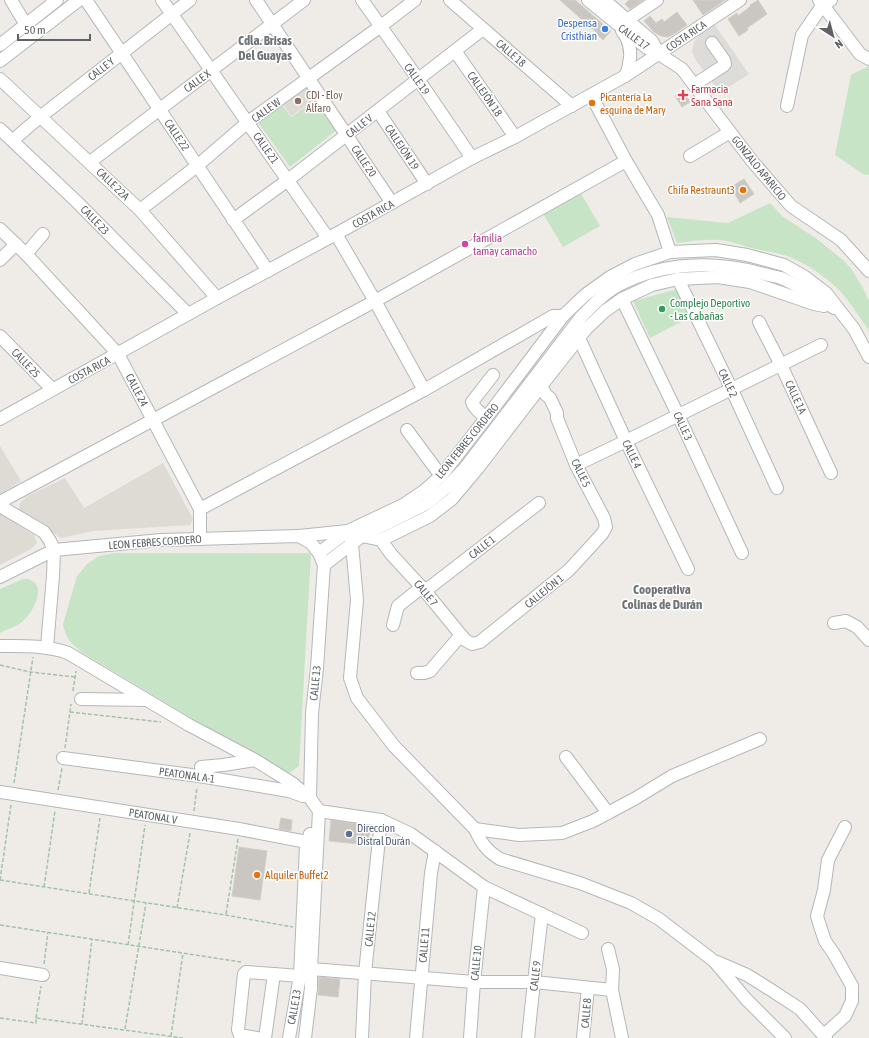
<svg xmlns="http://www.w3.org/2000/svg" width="869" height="1038" viewBox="0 0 869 1038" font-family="'Asap Condensed',sans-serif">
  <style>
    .industrial { fill: #dedcd9 }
    .education { fill: #dedbd5 }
    .green { fill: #c7e4c6 }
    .building { fill: #cac7c3; stroke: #d3cec5 }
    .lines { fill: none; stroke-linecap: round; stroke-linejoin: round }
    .minor-casing { stroke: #b4b7ba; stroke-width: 14 }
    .path { stroke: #9fc4a7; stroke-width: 1.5; stroke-dasharray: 4 2; stroke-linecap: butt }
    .minor { stroke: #fff; stroke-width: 12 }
    .shop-dot { fill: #3f7fe0; stroke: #fff; stroke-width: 1.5 }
    .health-dot { fill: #e0444e; stroke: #fff; stroke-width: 1.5 }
    .education-dot { fill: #8d6e63; stroke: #fff; stroke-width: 1.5 }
    .food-dot { fill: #e8710a; stroke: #fff; stroke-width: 1.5 }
    .hotel-dot { fill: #d1479c; stroke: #fff; stroke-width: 1.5 }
    .leisure-dot { fill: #2e9e5b; stroke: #fff; stroke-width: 1.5 }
    .service-dot { fill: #5c6f8a; stroke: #fff; stroke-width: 1.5 }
    .labels { text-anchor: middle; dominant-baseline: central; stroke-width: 3; stroke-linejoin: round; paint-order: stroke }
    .shop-label { font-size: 11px; fill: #366cbe; stroke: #fff; text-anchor: end }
    .street-label { font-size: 11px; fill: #5e6265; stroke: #fff }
    .health-label { font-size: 11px; fill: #be3a42; stroke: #fff; text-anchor: start }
    .education-label { font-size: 11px; fill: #785e54; stroke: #fff; text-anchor: start }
    .food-label { font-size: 11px; fill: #c56008; stroke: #fff; text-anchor: start }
    .hotel-label { font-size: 11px; fill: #b23c85; stroke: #fff; text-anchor: start }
    .leisure-label { font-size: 11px; fill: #27864d; stroke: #fff; text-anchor: start }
    .service-label { font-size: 11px; fill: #4e5e75; stroke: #fff; text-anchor: start }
    .quarter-label { font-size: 13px; font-weight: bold; fill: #6f7477; stroke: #fff }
  </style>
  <rect width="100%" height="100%" fill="#efece7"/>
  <polygon class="industrial" points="714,24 749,74 720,93 695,59 692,51 694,42 701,33"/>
  <g class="education">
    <polygon points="305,85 315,100 291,116 281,101"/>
    <polygon points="0,446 21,481 0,494"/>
    <polygon points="163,463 193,519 190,525 94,531 61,538 19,511 20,503 26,497 65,478 84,508"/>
    <polygon points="0,514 34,535 37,543 31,549 0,565"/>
  </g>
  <g class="green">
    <polygon points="869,66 869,175 863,174 835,155 851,75"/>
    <polygon points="316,100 338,129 290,167 257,121 280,102 291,117"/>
    <polygon points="580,192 600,226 563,247 542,212"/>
    <path d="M770 203 782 216 817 239 844 261 852 270 863 288 869 301V331C860 318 851 303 840 291 827 278 809 265 792 258 781 253 768 252 756 249 746 247 737 243 727 241 710 238 694 241 677 243L667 217 728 223Z"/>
    <polygon points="678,289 691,317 650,338 633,301"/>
    <path d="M115 553H311L299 766 286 775 83 653C71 643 66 640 63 624L77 576 87 564 99 556Z"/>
    <path d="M23 579C50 579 35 611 23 621 17 627 7 629 0 633V589Z"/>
  </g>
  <g class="building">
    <polygon points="560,0 575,0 611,31 603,40 597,34 597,33"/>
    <polygon points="629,0 643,0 630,9 625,4"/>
    <polygon points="693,0 725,0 703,15"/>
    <polygon points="758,0 767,14 747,28 748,30 739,36 728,19 737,13 738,16 751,6 750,5"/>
    <polygon points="677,12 687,25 674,34 668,37 661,36 654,32 644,21 650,16 656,23 662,19 664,22"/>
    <polygon points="683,91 690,102 682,107 675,96"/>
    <polygon points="744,179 754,194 740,203 731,187"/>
    <polygon points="281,818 292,820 291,831 279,829"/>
    <polygon points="331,820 369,826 370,828 368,845 329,841"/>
    <polygon points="239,847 267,851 260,900 232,896"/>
    <polygon points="319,977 340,979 338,997 318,995"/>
  </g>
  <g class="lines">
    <g class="minor-casing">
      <g id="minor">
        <polyline points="11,0 26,25"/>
        <polyline points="86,0 268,271"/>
        <polyline points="162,0 328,238"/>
        <polyline points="256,0 392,203"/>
        <polyline points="362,0 418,79 472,158"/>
        <polyline points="450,0 572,106"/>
        <polyline points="588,0 647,48 659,54 682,69 752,161 791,206 841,240 869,271"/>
        <polyline points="604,0 652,41 659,54"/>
        <polyline points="819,0 860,54 869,59"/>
        <polyline points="627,20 657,0"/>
        <path d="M622 31C629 39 632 52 629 63 629 67 627 72 625 76"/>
        <polyline points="0,45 57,0"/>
        <polyline points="455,51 515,137"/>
        <polyline points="0,61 79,0"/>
        <polyline points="0,79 140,210 217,298"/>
        <polyline points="694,85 723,66 725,64 724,60 712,43"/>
        <polyline points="591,95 626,161 658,215 670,252"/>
        <polyline points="787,106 802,35 822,6 831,0"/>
        <polyline points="378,111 427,184"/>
        <polyline points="0,129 76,201 188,314"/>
        <polyline points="13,140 40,117 190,0"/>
        <polyline points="690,156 730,132"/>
        <polyline points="90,162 304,0"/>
        <polyline points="140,210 197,166 248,122 381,26 415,0"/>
        <polyline points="233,220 288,180 483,29"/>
        <polyline points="0,229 26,254 118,354 200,509 200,539"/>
        <polyline points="336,234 375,301 424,390"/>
        <polyline points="26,254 43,234"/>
        <polyline points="0,260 16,244"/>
        <polyline points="678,279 732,390 777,488"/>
        <polyline points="622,299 678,415 742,553"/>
        <polyline points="759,322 781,365 831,473"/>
        <polyline points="0,336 52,389"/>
        <polyline points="579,338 626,441 688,569"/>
        <path d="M486 418C481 413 474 409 472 402L493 375"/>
        <polyline points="0,419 217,298 336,234 472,158 515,137 625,76 740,0"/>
        <polyline points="407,430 441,476"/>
        <polyline points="576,465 626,441 821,345"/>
        <polyline points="0,502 375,301 626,161"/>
        <polyline points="0,506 44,532 50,541 54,550 53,576 47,647"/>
        <polyline points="200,509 424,390 553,316 563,316"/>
        <path d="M299 536 348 531 352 544 357 600 350 678 357 698 394 746 475 829C481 843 487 851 500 859L580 883 631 903 659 919 714 961 746 999 785 1038"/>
        <polyline points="362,536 381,540 430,516 452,499 478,468 541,386 586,329 605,311 622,299 652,285 678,279 718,277 750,282 814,304 824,306"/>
        <polyline points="381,540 391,554 425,591 465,640 472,644 480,642 569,570 602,534 606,527 604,518 576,465 557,418 557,413 550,398 546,395 538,380"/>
        <polyline points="319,553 348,531 403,505 424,491 441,476 486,418 563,316 585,295 610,277 635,264 670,252 716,250 747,255 784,265 805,277 826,293 854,329 869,357"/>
        <path d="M324 565 362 536 426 504 447 487 465 468 581 317C593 305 605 292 621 284 664 262 714 261 760 273 767 275 774 276 781 278 800 286 817 297 834 308"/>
        <polyline points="0,577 54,550 161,540 299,536 311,543 319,553 324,565 317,668 312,713 310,798"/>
        <polyline points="425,591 539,503"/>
        <polyline points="834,623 846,621 857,627 869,640"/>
        <polyline points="393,625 398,606 422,587"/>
        <path d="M0 646C23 646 46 645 68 653L189 725 255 760 292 783 310 798 319 811 311 969V988L305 1038"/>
        <polyline points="417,673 424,673 430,671 461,635"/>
        <polyline points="81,699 146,700"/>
        <polyline points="566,757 608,813"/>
        <polyline points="63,758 199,776 289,791 303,796"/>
        <polyline points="201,767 223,765 255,760"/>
        <polyline points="0,792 239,829 307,842"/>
        <polyline points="319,811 381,820 411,834 484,887 582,933"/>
        <polyline points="475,829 519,835 562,833 593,821 636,798 672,776 760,739"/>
        <polyline points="608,949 613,969 612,990 622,1038"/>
        <polyline points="717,962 747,975 771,990 800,1009 826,1038"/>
        <polyline points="0,968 43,975"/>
        <polyline points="311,969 474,982 534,982 612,990"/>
        <polyline points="824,1035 845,1016 852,1001 852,986 834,954 825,941 820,926 817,916 824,890 828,860 845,827"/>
        <polyline points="257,1038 240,1035 238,1030 244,974 246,972 300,976"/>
        <polyline points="265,1038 274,974"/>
        <polyline points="289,1038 300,976 306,846 310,834"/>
        <polyline points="362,1038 365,973 381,820"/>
        <polyline points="416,1038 431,873 435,851"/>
        <polyline points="470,1038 474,982 484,887"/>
        <polyline points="528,1038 534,982 542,914"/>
        <polyline points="583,1038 588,988"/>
      </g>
    </g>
    <g class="path">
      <polyline points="0,665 30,672 75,677"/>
      <polyline points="73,691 76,671"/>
      <polyline points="70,712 161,722"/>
      <polyline points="65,748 71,704"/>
      <polyline points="14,783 33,657"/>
      <polyline points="58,790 62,768"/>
      <polyline points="194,811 197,787"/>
      <polyline points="0,880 225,915 293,927"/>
      <polyline points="0,880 11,805"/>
      <polyline points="44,887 55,811"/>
      <polyline points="89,893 100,818"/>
      <polyline points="177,908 190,833"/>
      <polyline points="226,914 238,839"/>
      <polyline points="0,925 241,962"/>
      <polyline points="128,945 145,825"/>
      <polyline points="44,964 48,932"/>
      <polyline points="0,1018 36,1023 36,1018 183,1038"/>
      <polyline points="36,1018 41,986"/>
      <polyline points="82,1024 92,939"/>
      <polyline points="125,1029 146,903"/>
      <polyline points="171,1036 183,953"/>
    </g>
    <use href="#minor" class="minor"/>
  </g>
  <circle class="shop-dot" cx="605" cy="29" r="4"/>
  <path class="health-dot" d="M681 89h4v4h4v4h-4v4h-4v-4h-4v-4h4z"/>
  <circle class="education-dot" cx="298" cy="101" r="4"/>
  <g class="food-dot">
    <circle cx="592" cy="103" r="4"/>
    <circle cx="743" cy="190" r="4"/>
    <circle cx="257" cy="875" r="4"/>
  </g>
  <circle class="hotel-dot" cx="465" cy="244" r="4"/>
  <circle class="leisure-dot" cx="662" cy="309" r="4"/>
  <circle class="service-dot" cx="349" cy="834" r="4"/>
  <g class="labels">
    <g class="shop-label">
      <text x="597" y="23">Despensa<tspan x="597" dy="13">Cristhian</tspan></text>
    </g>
    <g class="street-label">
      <text transform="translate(686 36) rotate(-34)">COSTA RICA</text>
      <text transform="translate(634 37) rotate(36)">CALLE 17</text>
      <text transform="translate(511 53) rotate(41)">CALLE 18</text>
      <text transform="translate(101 69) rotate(-38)">CALLE Y</text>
      <text transform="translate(417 79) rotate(55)">CALLE 19</text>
      <text transform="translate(197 81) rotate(-36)">CALLE X</text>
      <text transform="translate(485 94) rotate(55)">CALLEJÓN 18</text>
      <text transform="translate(266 110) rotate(-36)">CALLE W</text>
      <text transform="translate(359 126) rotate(-38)">CALLE V</text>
      <text transform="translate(177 135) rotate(56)">CALLE 22</text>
      <text transform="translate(402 147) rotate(56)">CALLEJÓN 19</text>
      <text transform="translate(266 148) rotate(55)">CALLE 21</text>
      <text transform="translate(364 161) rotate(56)">CALLE 20</text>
      <text transform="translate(759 168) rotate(51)">GONZALO APARICIO</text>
      <text transform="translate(113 184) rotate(44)">CALLE 22A</text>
      <text transform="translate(373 214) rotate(-29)">COSTA RICA</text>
      <text transform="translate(95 220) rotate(46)">CALLE 23</text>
      <text transform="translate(26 363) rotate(46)">CALLE 25</text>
      <text transform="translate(89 370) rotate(-28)">COSTA RICA</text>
      <text transform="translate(728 383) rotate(64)">CALLE 2</text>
      <text transform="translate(137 390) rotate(62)">CALLE 24</text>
      <text transform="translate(796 397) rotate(65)">CALLE 1A</text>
      <text transform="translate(683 426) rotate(65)">CALLE 3</text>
      <text transform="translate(467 441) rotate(-51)">LEON FEBRES CORDERO</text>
      <text transform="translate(632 454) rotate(64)">CALLE 4</text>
      <text transform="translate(581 473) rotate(64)">CALLE 5</text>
      <text transform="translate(155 542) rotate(-4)">LEON FEBRES CORDERO</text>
      <text transform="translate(482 547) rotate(-38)">CALLE 1</text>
      <text transform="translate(544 591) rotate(-39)">CALLEJÓN 1</text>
      <text transform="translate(426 593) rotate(50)">CALLE 7</text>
      <text transform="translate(315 683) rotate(-84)">CALLE 13</text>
      <text transform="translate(187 775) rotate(8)">PEATONAL A-1</text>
      <text transform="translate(153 816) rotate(9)">PEATONAL V</text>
      <text transform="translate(370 929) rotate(-84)">CALLE 12</text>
      <text transform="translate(424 945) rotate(-85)">CALLE 11</text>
      <text transform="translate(476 963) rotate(-84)">CALLE 10</text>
      <text transform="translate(535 976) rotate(-83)">CALLE 9</text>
      <text transform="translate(294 1007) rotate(-80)">CALLE 13</text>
      <text transform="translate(586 1013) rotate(-85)">CALLE 8</text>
    </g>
    <g class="health-label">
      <text x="691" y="89">Farmacia<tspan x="691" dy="13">Sana Sana</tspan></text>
    </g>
    <g class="education-label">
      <text x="306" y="95">CDI - Eloy<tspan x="306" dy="13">Alfaro</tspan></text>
    </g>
    <g class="food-label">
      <text x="600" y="97">Picantería La<tspan x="600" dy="13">esquina de Mary</tspan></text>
      <text x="735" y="190" text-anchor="end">Chifa Restraunt3</text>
      <text x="265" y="875">Alquiler Buffet2</text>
    </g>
    <g class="hotel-label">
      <text x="473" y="238">familia<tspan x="473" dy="13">tamay camacho</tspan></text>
    </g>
    <g class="leisure-label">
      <text x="670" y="303">Complejo Deportivo<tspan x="670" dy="13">- Las Cabañas</tspan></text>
    </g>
    <g class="service-label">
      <text x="357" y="828">Direccíon<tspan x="357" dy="13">Distral Durán</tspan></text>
    </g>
    <g class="quarter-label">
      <text x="265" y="40">Cdla. Brisas<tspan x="265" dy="15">Del Guayas</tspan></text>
      <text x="662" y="589">Cooperativa<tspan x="662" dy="15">Colinas de Durán</tspan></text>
    </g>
  </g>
  <g transform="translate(833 36) rotate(144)" stroke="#ffffff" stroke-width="3" paint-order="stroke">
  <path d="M0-3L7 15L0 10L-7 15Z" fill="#5e6265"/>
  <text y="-6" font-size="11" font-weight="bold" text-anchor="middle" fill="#5e6265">N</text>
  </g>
  <path d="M18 34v6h72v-6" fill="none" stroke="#5e6265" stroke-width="2"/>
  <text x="24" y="34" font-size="12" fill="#5e6265" stroke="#ffffff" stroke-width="3" paint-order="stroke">50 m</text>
</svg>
